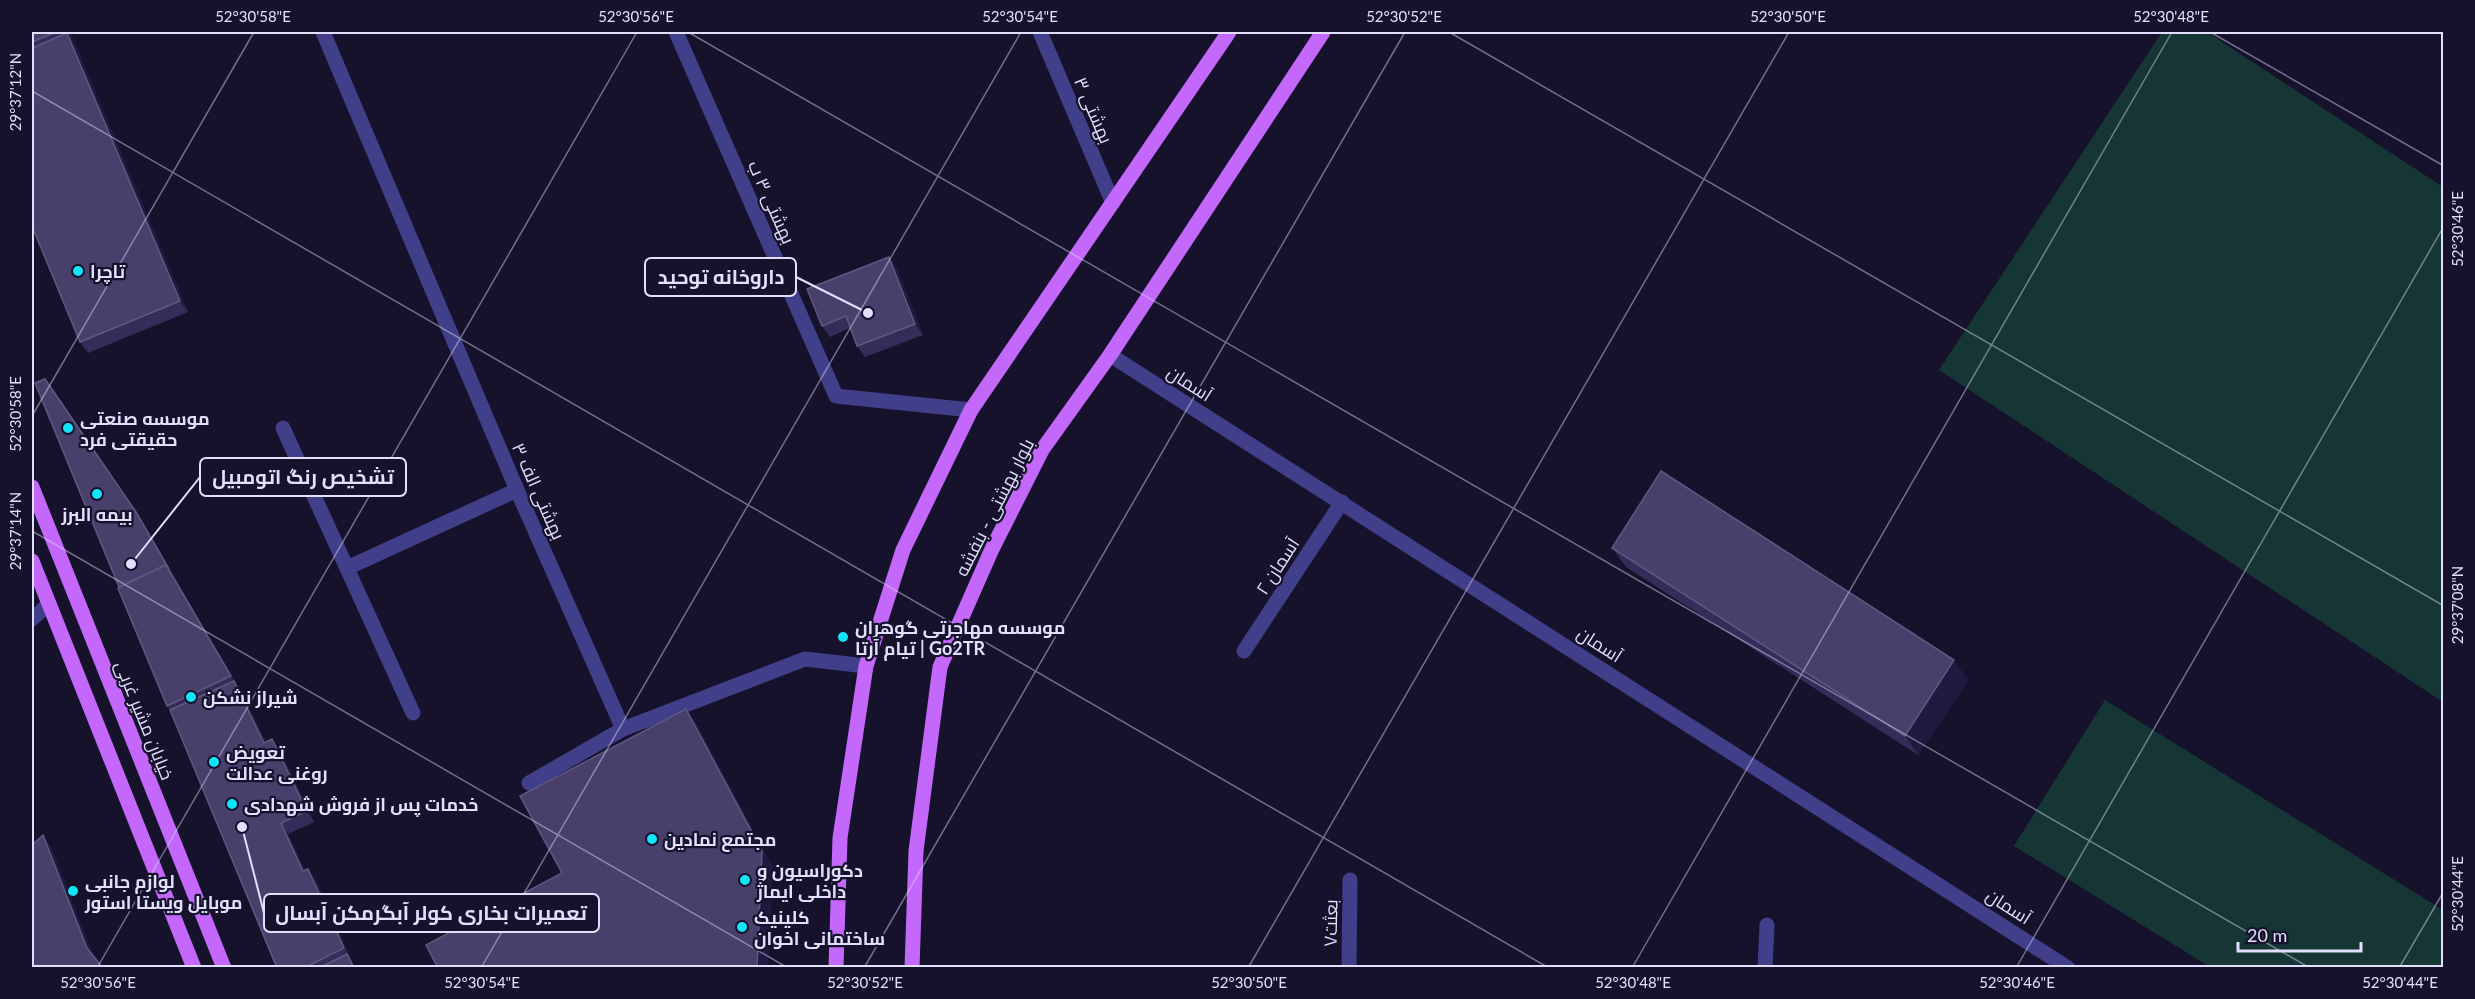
<svg xmlns="http://www.w3.org/2000/svg" width="2475" height="999" viewBox="0 0 2475 999" font-family="Lato,Cairo,sans-serif">
  <style>
    .green { fill: #153635 }
    .lines { fill: none; stroke-linecap: round; stroke-linejoin: round }
    .minor { stroke: #413f8a; stroke-width: 15 }
    .major { stroke: #c368fb; stroke-width: 15 }
    .wall { fill: #352c59 }
    .shaded-wall { fill: #211a40 }
    .building { fill: #483f6b; stroke: #605882; stroke-width: 1.5 }
    .ticks { fill: none; stroke: #e2defe; stroke-width: 1.5; stroke-opacity: 0.45 }
    .poi-dot { fill: #10e4f9; stroke: #17122c; stroke-width: 2 }
    .labels { text-anchor: middle; dominant-baseline: central; stroke-width: 4.5; stroke-linejoin: round; paint-order: stroke }
    .street-label { font-size: 18px; fill: #e2defe; stroke: #17122c }
    .poi-label { font-size: 18px; font-weight: bold; fill: #e2defe; stroke: #17122c; text-anchor: start }
    .leader { fill: none; stroke: #e2defe; stroke-width: 2 }
    .callout-dot { fill: #e2defe; stroke: #17122c; stroke-width: 2 }
    .callout { fill: #17122c; stroke: #e2defe; stroke-width: 2 }
    .callout-label { font-size: 20px; text-anchor: middle; font-weight: bold; fill: #e2defe }
    .neatline { fill: none; stroke: #e2defe; stroke-width: 2 }
    .ticks-label { font-size: 15px; text-anchor: middle; fill: #e2defe }
  </style>
  <rect width="100%" height="100%" fill="#17122c"/>
  <g class="green">
    <polygon points="2162,32 2207,32 2443,187 2443,702 1939,370"/>
    <polygon points="2105,700 2443,910 2443,967 2210,967 2014,846"/>
  </g>
  <g class="lines">
    <g class="minor">
      <polyline points="323,32 517,490 623,729 805,659 866,666"/>
      <polyline points="676,32 836,396 971,410"/>
      <polyline points="1040,32 1113,203"/>
      <polyline points="1110,355 2068,968"/>
      <polyline points="283,428 413,713"/>
      <polyline points="347,568 517,490"/>
      <polyline points="32,619 49,604"/>
      <polyline points="1244,651 1342,502"/>
      <polyline points="529,783 623,729"/>
      <polyline points="1349,968 1350,880"/>
      <polyline points="1765,968 1767,925"/>
    </g>
    <g class="major">
      <polyline points="32,487 224,968"/>
      <polyline points="32,561 194,968"/>
      <polyline points="836,968 840,838 866,666 903,550 971,410 1229,32"/>
      <polyline points="912,968 916,851 940,667 992,549 1042,450 1110,355 1323,32"/>
    </g>
  </g>
  <g class="wall">
    <polygon points="32,32 70,32 188,312 88,353 80,342 32,226"/>
    <polygon points="897,268 923,335 865,357 857,346 850,328 830,337 822,326"/>
    <polygon points="143,523 241,692 266,742 272,739 280,750 314,822 288,834 305,870 316,880 355,968 277,968 170,710 167,706 119,587"/>
    <polygon points="1612,548 1968,680 1918,755 1626,567"/>
  </g>
  <g class="shaded-wall">
    <polygon points="66,32 70,32 188,312 180,301"/>
    <polygon points="889,257 897,268 923,335 915,324"/>
    <polygon points="45,379 143,523 241,692 272,754 264,743 234,681"/>
    <polygon points="1954,660 1968,680 1918,755 1905,736"/>
    <polygon points="686,709 697,724 773,867 768,968 757,968"/>
    <polygon points="272,739 280,750 314,822 307,811"/>
    <polygon points="281,823 288,834 311,882 303,871"/>
    <polygon points="43,835 51,846 95,959 87,948"/>
    <polygon points="308,869 316,880 351,959 344,948"/>
  </g>
  <g class="building">
    <polygon points="32,32 56,32 32,42"/>
    <polygon points="67,33 180,301 80,342 32,226 32,48"/>
    <polygon points="889,257 915,324 857,346 846,316 822,326 807,289"/>
    <polygon points="45,379 136,512 169,569 166,565 119,587 35,383"/>
    <polygon points="1661,471 1954,660 1905,736 1612,548"/>
    <polygon points="166,565 231,676 167,706 118,588"/>
    <polygon points="234,681 264,743 272,739 307,811 281,823 303,871 308,869 344,948 304,968 277,968 170,710"/>
    <polygon points="686,709 762,851 757,968 438,968 426,945 562,873 520,796"/>
    <polygon points="43,835 87,948 103,968 35,968 32,964 32,845"/>
    <polygon points="347,954 354,968 319,968"/>
  </g>
  <path class="ticks" d="M688 32 2310 968M1449 32 2444 606M2210 32 2444 166M32 91 1549 968M32 416 254 32M32 531 788 968M97 968 637 32M481 968 1021 32M864 968 1405 32M1248 968 1789 32M1632 968 2172 32M2016 968 2444 226M2399 968 2444 891"/>
  <g class="poi-dot">
    <circle cx="78" cy="271" r="6"/>
    <circle cx="68" cy="428" r="6"/>
    <circle cx="97" cy="494" r="6"/>
    <circle cx="843" cy="637" r="6"/>
    <circle cx="191" cy="697" r="6"/>
    <circle cx="214" cy="762" r="6"/>
    <circle cx="232" cy="804" r="6"/>
    <circle cx="652" cy="839" r="6"/>
    <circle cx="745" cy="880" r="6"/>
    <circle cx="73" cy="891" r="6"/>
    <circle cx="742" cy="927" r="6"/>
  </g>
  <g class="labels">
    <g class="street-label">
      <text transform="translate(1094 110) rotate(67)">بهشتی ۳</text>
      <text transform="translate(772 202) rotate(66)">بهشتی ۳ ب</text>
      <text transform="translate(1190 383) rotate(33)">آسمان</text>
      <text transform="translate(539 491) rotate(66)">بهشتی الف ۳</text>
      <text transform="translate(994 507) rotate(-63)">بلوار بهشتی - بنفشه</text>
      <text transform="translate(1277 566) rotate(-57)">۲ آسمان</text>
      <text transform="translate(1600 644) rotate(33)">آسمان</text>
      <text transform="translate(145 720) rotate(68)">خیابان مشیر غربی</text>
      <text transform="translate(2009 906) rotate(33)">آسمان</text>
      <text transform="translate(1330 923) rotate(-89)">بعثت۷</text>
    </g>
    <g class="poi-label">
      <text x="90" y="271">تاچرا</text>
      <text x="80" y="418">موسسه صنعتی<tspan x="80" dy="21">حقیقتی فرد</tspan></text>
      <text x="97" y="514" text-anchor="middle">بیمه البرز</text>
      <text x="855" y="627">موسسه مهاجرتی گوهران<tspan x="855" dy="21">تیام آرتا | Go2TR</tspan></text>
      <text x="203" y="697">شیراز نشکن</text>
      <text x="226" y="752">تعویض<tspan x="226" dy="21">روغنی عدالت</tspan></text>
      <text x="244" y="804">خدمات پس از فروش شهدادی</text>
      <text x="664" y="839">مجتمع نمادین</text>
      <text x="757" y="870">دکوراسیون و<tspan x="757" dy="21">داخلی ایماژ</tspan></text>
      <text x="85" y="881">لوازم جانبی<tspan x="85" dy="21">موبایل ویستا استور</tspan></text>
      <text x="754" y="917">کلینیک<tspan x="754" dy="21">ساختمانی اخوان</tspan></text>
    </g>
  </g>
  <path class="leader" d="M868 313L796 277M131 564L200 477M242 827L264 913"/>
  <g class="callout-dot">
    <circle cx="868" cy="313" r="6"/>
    <circle cx="131" cy="564" r="6"/>
    <circle cx="242" cy="827" r="6"/>
  </g>
  <g class="callout">
    <rect x="645" y="258" width="151" height="38" rx="6"/>
    <rect x="200" y="458" width="206" height="38" rx="6"/>
    <rect x="264" y="894" width="335" height="38" rx="6"/>
  </g>
  <g class="callout-label">
    <text x="721" y="284">داروخانه توحید</text>
    <text x="303" y="484">تشخیص رنگ اتومبیل</text>
    <text x="431" y="920">تعمیرات بخاری کولر آبگرمکن آبسال</text>
  </g>
  <rect width="2475" height="999" fill="none" stroke="#17122c" stroke-width="66"/>
  <path d="M2238 942v9h123v-9" fill="none" stroke="#e2defe" stroke-width="3"/>
  <text x="2247" y="942" font-size="18" fill="#e2defe" stroke="#17122c" stroke-width="4.5" paint-order="stroke">20 m</text>
  <rect x="33" y="33" width="2409" height="933" class="neatline"/>
  <g class="ticks-label">
    <text x="253" y="22">52°30'58"E</text>
    <text x="636" y="22">52°30'56"E</text>
    <text x="1020" y="22">52°30'54"E</text>
    <text x="1404" y="22">52°30'52"E</text>
    <text x="1788" y="22">52°30'50"E</text>
    <text x="2171" y="22">52°30'48"E</text>
    <text transform="translate(16 92) rotate(-90)" y="5">29°37'12"N</text>
    <text transform="translate(2458 229) rotate(-90)" y="5">52°30'46"E</text>
    <text transform="translate(16 414) rotate(-90)" y="5">52°30'58"E</text>
    <text transform="translate(16 531) rotate(-90)" y="5">29°37'14"N</text>
    <text transform="translate(2458 605) rotate(-90)" y="5">29°37'08"N</text>
    <text transform="translate(2458 894) rotate(-90)" y="5">52°30'44"E</text>
    <text x="98" y="988">52°30'56"E</text>
    <text x="482" y="988">52°30'54"E</text>
    <text x="865" y="988">52°30'52"E</text>
    <text x="1249" y="988">52°30'50"E</text>
    <text x="1633" y="988">52°30'48"E</text>
    <text x="2017" y="988">52°30'46"E</text>
    <text x="2400" y="988">52°30'44"E</text>
  </g>
</svg>
